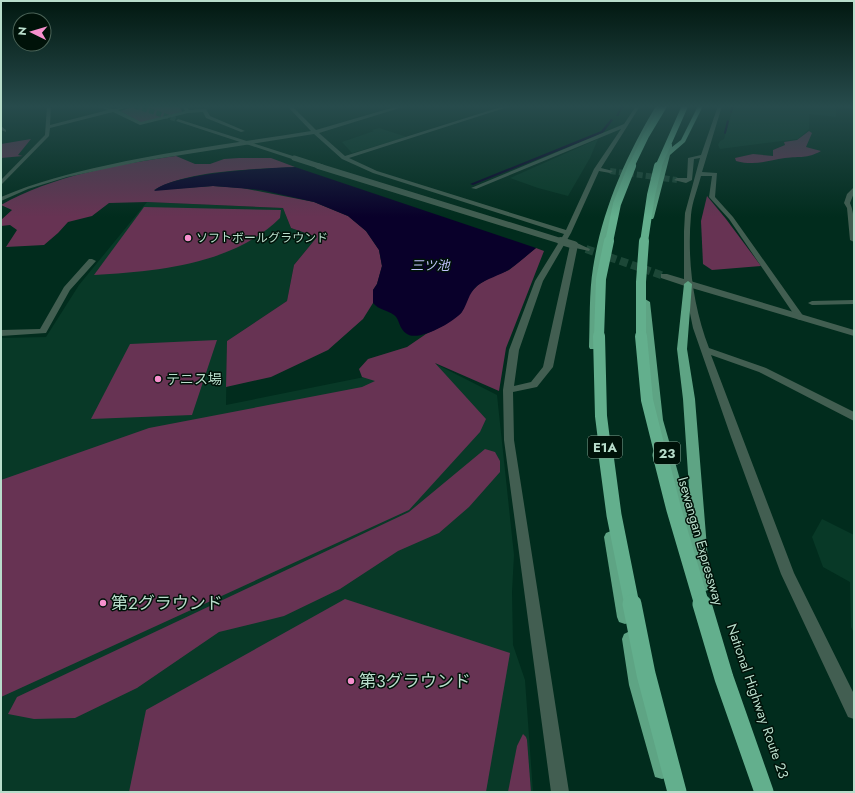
<svg xmlns="http://www.w3.org/2000/svg" width="855" height="793" viewBox="0 0 855 793" font-family="Jost,'Noto Sans JP',sans-serif">
  <style>
    .built { fill: #083927 }
    .green { fill: #673353 }
    .water { fill: #09002a }
    .lines { fill: none; stroke-linecap: round; stroke-linejoin: round }
    .stream { fill: #09002a; fill-rule: evenodd }
    .minor-tunnel { stroke: #1c4737; stroke-width: 6; stroke-dasharray: 6 3; stroke-linecap: butt }
    .tertiary-tunnel-far1 { stroke: #1c4737; stroke-width: 5; stroke-dasharray: 5 2.5; stroke-linecap: butt }
    .tertiary-tunnel { stroke: #1c4737; stroke-width: 8; stroke-dasharray: 8 4; stroke-linecap: butt }
    .minor { fill: #425e51; fill-rule: evenodd }
    .tertiary { fill: #425e51; fill-rule: evenodd }
    .trunk { fill: #5ea484; fill-rule: evenodd }
    .tertiary-bridge-far2 { stroke: #425e51; stroke-width: 5 }
    .tertiary-bridge-far1 { stroke: #425e51; stroke-width: 6 }
    .tertiary-bridge { stroke: #425e51; stroke-width: 8 }
    .motorway-bridge-far5 { stroke: #63af8d; stroke-width: 6 }
    .motorway-bridge-far4 { stroke: #63af8d; stroke-width: 8 }
    .motorway-bridge-far3 { stroke: #63af8d; stroke-width: 10 }
    .motorway-bridge-far2 { stroke: #63af8d; stroke-width: 12 }
    .motorway-bridge-far1 { stroke: #63af8d; stroke-width: 15 }
    .motorway-bridge { stroke: #63af8d; stroke-width: 19 }
    .poi-dot { fill: #f790ce; stroke: #001209; stroke-width: 1.5 }
    .labels { text-anchor: middle; dominant-baseline: central; stroke-width: 3; stroke-linejoin: round; paint-order: stroke }
    .far-poi-label { font-size: 12px; fill: #b8ddcb; stroke: #001209; text-anchor: start }
    .far-water-label { font-size: 13px; font-style: italic; fill: #c1c2fc; stroke: #001209 }
    .shield { fill: #001209; stroke: #81a091; stroke-width: 1 }
    .shield-label { font-size: 13px; font-weight: bold; fill: #b8ddcb }
    .poi-label { font-size: 14px; fill: #b8ddcb; stroke: #001209; text-anchor: start }
    .street-label { font-size: 14px; fill: #b8ddcb; stroke: #001209 }
    .near-poi-label { font-size: 17px; fill: #b8ddcb; stroke: #001209; text-anchor: start }
  </style>
  <rect width="100%" height="100%" fill="#012c1d"/>
  <g class="built">
    <polygon points="734,106 836,106 836,117 809,114 809,129 798,139 720,149 718,145 720,141 724,139"/>
    <polygon points="379,128 407,137 352,153 342,142 374,131 372,130"/>
    <polygon points="598,139 590,158 568,196 538,188 510,178"/>
    <polygon points="147,202 283,208 291,228 317,237 294,265 287,301 227,341 226,405 434,363 497,395 514,555 512,592 513,645 525,680 533,792 1,792 1,338 46,337 79,285"/>
    <polygon points="822,519 854,535 854,633 851,627 850,582 823,567 812,537"/>
  </g>
  <g class="green">
    <polygon points="135,106 180,106 182,112 145,122 140,122 120,111"/>
    <path d="M809 131 812 133 806 147 821 151C806 159 801 156 785 158 766 161 755 166 736 161L735 158 753 154 773 156V150L785 145 784 142 797 140Z"/>
    <polygon points="31,139 18,155 23,156 1,158 1,144"/>
    <path d="M176 156 195 164H210L224 159 239 158H271L295 167C257 169 187 170 154 190L213 186 242 188 314 202 348 216 366 231 379 250 382 266 377 284 373 290V303L363 319 328 350 271 377 226 387 227 341 287 301 294 265 317 237 291 228 283 208 147 202 109 203 92 216 68 222 58 233 44 245 6 247 17 230 10 225 1 226V220L12 210 1 205C51 176 120 164 176 156Z"/>
    <polygon points="707,196 726,219 761,266 712,270 703,264 701,221"/>
    <path d="M144 207 281 210 280 218C232 265 158 271 94 275Z"/>
    <polygon points="536,248 544,251 506,348 499,391 435,363 486,419 480,432 409,510 1,697 1,480 149,428 362,387 375,381 362,377 359,369 368,359 407,347 426,334 444,325 461,313 469,294 478,285 489,278 509,270"/>
    <polygon points="217,340 192,415 91,419 130,344"/>
    <polygon points="485,449 495,452 500,461 500,472 469,507 439,533 398,551 340,589 284,616 219,632 137,688 75,718 34,719 8,714 17,697 409,512"/>
    <polygon points="345,599 510,653 486,792 129,792 146,710"/>
    <polygon points="523,734 526,737 527,740 531,792 508,792 517,746"/>
  </g>
  <path class="water" d="M295 167 536 248C527 255 519 263 510 269 499 276 487 278 477 286 468 294 468 303 462 312 454 322 419 342 407 334 398 328 400 319 394 315 387 310 379 310 373 303V290L377 284 382 266 379 250 366 231 348 216 314 202 261 190 213 186 154 191C171 173 268 168 295 167Z"/>
  <g class="lines">
    <g class="stream">
      <polygon points="621,106 624,106 618,116 616,116"/>
      <polygon points="732,106 734,106 732,112 731,113 730,112"/>
      <polygon points="611,119 613,120 603,133 473,185 470,184 601,131"/>
      <polygon points="727,120 729,121 726,133 725,134 724,133"/>
    </g>
    <polyline class="minor-tunnel" points="610,171 677,180"/>
    <polyline class="tertiary-tunnel-far1" points="135,106 178,120"/>
    <polyline class="tertiary-tunnel" points="586,249 664,276"/>
    <g class="minor">
      <polygon points="47,106 51,106 50,125 108,110 95,106 114,109 132,106 118,110 141,122 185,111 182,106 186,106 189,110 206,109 210,116 245,131 241,132 206,118 203,112 188,113 140,125 113,112 50,128 49,136 1,185 1,180 45,135"/>
      <path d="M287 106H292L316 130 398 106H406L319 133 345 156 504 106H511L349 158 377 171 566 230 594 169 621 129 476 189 471 188 624 124 636 106H640L601 168 613 171 610 173 599 171 571 233 543 281 519 350 514 386 531 382 543 367 570 245 574 243H577L578 245 553 367 537 387 513 392 514 440 569 792H551L504 440 503 390 509 350 535 281 564 234 373 173 342 159 314 134 143 161 67 177 28 189 1 201V197C36 182 71 173 108 165 175 150 244 142 311 131Z"/>
      <path d="M718 106H722L702 172 717 173 715 197 733 217 804 317 800 320 797 319 729 219 709 197 712 176H701C698 188 692 202 691 215 687 260 693 306 709 348L766 368 854 412V421L759 372 711 355 794 573 854 694V719L848 717 781 574 731 437 693 328 684 284V231L685 213 700 158 694 159 692 180 686 183 674 180 677 178H687L688 158 701 155Z"/>
      <polygon points="840,106 854,107 854,109"/>
      <polygon points="1,126 6,130 6,132 1,130"/>
      <path d="M854 187V193L850 203C855 214 854 230 854 242L850 240 847 208 844 203 847 194Z"/>
      <polygon points="89,259 92,259 96,261 70,290 46,333 1,336 1,330 40,329 64,287"/>
      <polygon points="854,300 854,304 812,305 808,303 812,301"/>
    </g>
    <g class="tertiary">
      <polygon points="178,119 296,157 297,158 292,159 176,121"/>
      <polygon points="571,243 577,243 590,249 589,251 571,247"/>
      <polygon points="661,274 667,274 854,330 854,336 685,286 661,278"/>
    </g>
    <g class="trunk">
      <path d="M656 106H661L643 138 629 167 614 213 601 268 599 347 598 349H590L589 347C590 322 589 292 593 268 602 210 626 156 656 106Z"/>
      <polygon points="698,106 703,106 685,142 670,155 654,217 653,219 647,219 646,217 656,180 667,145 672,144 672,147 681,140"/>
      <polygon points="688,281 692,284 687,349 695,399 710,585 708,590 703,592 698,590 696,585 695,575 692,570 651,420 640,302 645,299 650,302 663,420 691,518 683,399 677,349 684,284"/>
      <polygon points="611,531 616,533 618,537 633,617 631,622 625,624 619,622 617,617 604,537 606,533"/>
      <polygon points="630,631 636,634 638,639 647,685 671,770 669,777 662,779 655,777 653,770 629,685 622,639 624,634"/>
    </g>
    <polyline class="tertiary-bridge-far2" points="294,158 322,167"/>
    <polyline class="tertiary-bridge-far1" points="318,166 564,242"/>
    <polyline class="tertiary-bridge" points="561,241 574,245"/>
    <g class="motorway-bridge-far5">
      <polyline points="631,167 646,136 664,106"/>
      <polyline points="658,167 685,106"/>
    </g>
    <g class="motorway-bridge-far4">
      <polyline points="609,242 617,204 632,166"/>
      <polyline points="644,242 651,195 658,166"/>
    </g>
    <g class="motorway-bridge-far3">
      <polyline points="599,337 601,279 609,241"/>
      <polyline points="641,337 641,282 644,241"/>
    </g>
    <g class="motorway-bridge-far2">
      <polyline points="599,336 601,416 606,456"/>
      <polyline points="641,336 647,400 661,456"/>
    </g>
    <g class="motorway-bridge-far1">
      <polyline points="606,455 614,515 632,605"/>
      <polyline points="660,455 674,510 702,605"/>
    </g>
    <g class="motorway-bridge">
      <polyline points="632,604 646,674 677,792"/>
      <polyline points="702,604 724,678 764,792"/>
    </g>
  </g>
  <linearGradient id="sky" x2="0" y2="1"><stop stop-color="#011810"/><stop offset="0.49" stop-color="#274b4c"/><stop offset="1" stop-color="#274b4c" stop-opacity="0"/></linearGradient>
  <rect width="855" height="217" fill="url(#sky)"/>
  <g class="poi-dot">
    <circle cx="188" cy="238" r="4"/>
    <circle cx="158" cy="379" r="4"/>
    <circle cx="103" cy="603" r="4"/>
    <circle cx="351" cy="681" r="4"/>
  </g>
  <g class="labels">
    <g class="far-poi-label">
      <text x="196" y="238">ソフトボールグラウンド</text>
    </g>
    <g class="far-water-label">
      <text x="430" y="265">三ツ池</text>
    </g>
    <g class="shield">
      <rect x="588" y="436" width="34" height="22" rx="3"/>
      <rect x="654" y="442" width="26" height="22" rx="3"/>
    </g>
    <g class="shield-label">
      <text x="605" y="447">E1A</text>
      <text x="667" y="453">23</text>
    </g>
    <g class="poi-label">
      <text x="166" y="379">テニス場</text>
    </g>
    <g class="street-label">
      <text transform="translate(701 541) rotate(74)">Isewangan Expressway</text>
      <text transform="translate(758 701) rotate(71)">National Highway Route 23</text>
    </g>
    <g class="near-poi-label">
      <text x="111" y="603">第２グラウンド</text>
      <text x="359" y="681">第３グラウンド</text>
    </g>
  </g>
  <rect width="855" height="793" fill="none" stroke="#b8ddcb" stroke-width="4"/>
  <g transform="translate(32 32) rotate(275)"><circle r="19" fill="#001209" stroke="#4a6357"/>
  <path d="M0-3L7 15L0 10L-7 15Z" fill="#f790ce"/>
  <text y="-6" font-size="11" font-weight="bold" text-anchor="middle" fill="#b8ddcb">N</text>
  </g>
</svg>
